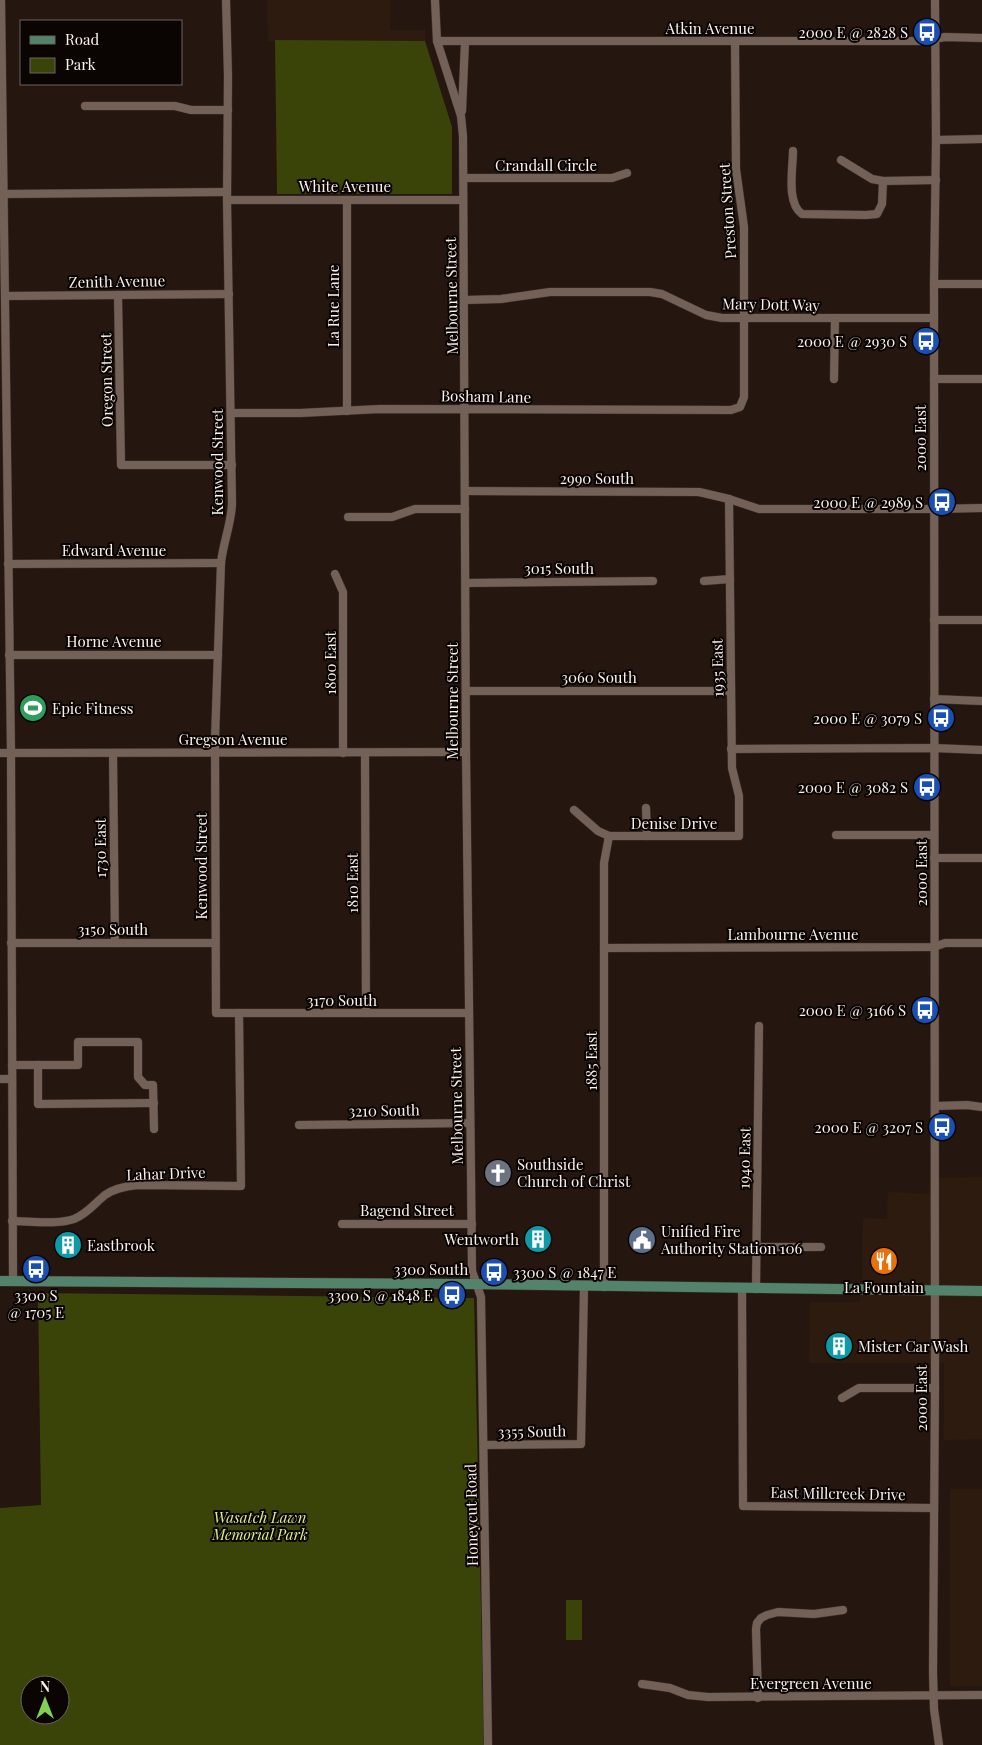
<svg xmlns="http://www.w3.org/2000/svg" width="982" height="1745" viewBox="0 0 982 1745" font-family="'Playfair Display',serif">
  <style>
    .built { fill: #2e1b0f }
    .green { fill: #3a4408; fill-rule: evenodd }
    .lines { fill: none; stroke-linecap: round; stroke-linejoin: round }
    .minor-casing { stroke: #3d3330; stroke-width: 9 }
    .major-casing { stroke: #3d3330; stroke-width: 11 }
    .minor { stroke: #736158; stroke-width: 8 }
    .major { stroke: #53836b; stroke-width: 10 }
    .labels { text-anchor: middle; dominant-baseline: central; stroke-width: 4; stroke-linejoin: round; paint-order: stroke }
    .street-label { font-size: 15px; fill: #fbf0eb; stroke: #0a0503 }
    .poi-label { font-size: 15px; fill: #fbf0eb; stroke: #0a0503; text-anchor: end }
    .park-label { font-size: 15px; font-style: italic; fill: #d7ef87; stroke: #0a0503 }
  </style>
  <rect width="100%" height="100%" fill="#25170f"/>
  <g class="built">
    <polygon points="267,0 390,0 390,30 425,30 425,41 268,41"/>
    <polygon points="982,1177 982,1439 944,1440 944,1363 809,1363 810,1302 860,1302 862,1279 863,1218 887,1219 888,1192 929,1194 930,1178"/>
    <rect x="950" y="1489" width="32" height="197"/>
  </g>
  <g class="green">
    <polygon points="275,40 425,41 452,127 452,194 277,194"/>
    <path d="M38 1293 474 1298 484 1745H0V1508L41 1505ZM30 1685H60V1715H30Z"/>
    <rect x="566" y="1600" width="16" height="40"/>
  </g>
  <g class="lines">
    <g class="minor-casing">
      <g id="minor">
        <polyline points="1,0 11,753 13,1281"/>
        <path d="M226 0 228 76 227 200 232 504C231 525 223 543 221 563L215 739 216 1013H469"/>
        <polyline points="435,0 437,41 461,116 463,136 466,752 471,1172 472,1271 481,1297 488,1745"/>
        <polyline points="935,0 936,140 934,284 935,1388 933,1672 934,1709 939,1745"/>
        <polyline points="437,41 923,41 945,37 982,38"/>
        <polyline points="85,106 175,106 191,110 228,110"/>
        <polyline points="462,111 465,42"/>
        <polyline points="936,140 982,139"/>
        <path d="M793 151C793 168 786 203 802 214L866 215 877 214 882 204 883 181"/>
        <polyline points="841,160 872,179 883,181 936,180"/>
        <polyline points="464,178 612,178 627,173"/>
        <polyline points="4,194 227,192"/>
        <polyline points="227,200 463,200"/>
        <polyline points="347,200 347,411"/>
        <polyline points="934,284 982,284"/>
        <polyline points="118,295 121,465 232,465"/>
        <polyline points="6,296 229,294"/>
        <polyline points="465,300 501,299 550,292 650,292 662,294 706,315 722,318 934,318"/>
        <polyline points="834,379 835,318"/>
        <polyline points="934,379 982,379"/>
        <polyline points="231,413 300,413 380,409 731,410 740,407 744,397 744,227 736,169 735,41"/>
        <polyline points="465,491 699,492 729,499 759,509 934,509 982,508"/>
        <polyline points="348,517 392,517 415,509 465,509"/>
        <polyline points="8,564 221,563"/>
        <polyline points="335,574 343,592 343,753"/>
        <polyline points="704,581 730,579"/>
        <polyline points="466,583 653,581"/>
        <polyline points="934,620 982,620"/>
        <polyline points="9,655 218,655"/>
        <polyline points="466,691 731,691"/>
        <polyline points="934,699 982,701"/>
        <polyline points="731,749 934,748 982,750"/>
        <polyline points="0,753 466,752"/>
        <polyline points="113,753 115,943"/>
        <polyline points="365,753 366,1013"/>
        <polyline points="646,808 647,836"/>
        <polyline points="574,810 598,831 609,836 739,836 739,796 732,768 729,499"/>
        <polyline points="836,835 934,835"/>
        <polyline points="934,858 982,858"/>
        <polyline points="11,943 215,943"/>
        <polyline points="604,948 934,947 945,943 982,943"/>
        <polyline points="12,1065 78,1065 78,1042 138,1042 138,1077 145,1085 153,1085 154,1129"/>
        <polyline points="38,1065 38,1104 154,1103"/>
        <polyline points="0,1079 12,1079"/>
        <polyline points="935,1106 967,1105 982,1107"/>
        <polyline points="299,1125 470,1123"/>
        <path d="M12 1221C32 1221 56 1225 74 1219 87 1214 95 1203 105 1195 115 1188 126 1186 138 1185L241 1186 239 1013"/>
        <polyline points="342,1224 472,1224"/>
        <polyline points="756,1247 821,1247"/>
        <polyline points="604,1287 604,863 609,836"/>
        <polyline points="742,1289 743,1506 933,1508"/>
        <polyline points="756,1289 759,1026"/>
        <polyline points="842,1398 859,1388 935,1388"/>
        <polyline points="484,1445 581,1444 584,1287"/>
        <polyline points="642,1684 670,1688 688,1695 708,1697 982,1695"/>
        <polyline points="758,1698 756,1629 757,1623 761,1618 767,1615 778,1612 814,1614 843,1610"/>
      </g>
    </g>
    <g class="major-casing">
      <polyline id="major" points="0,1281 465,1284 982,1291"/>
    </g>
    <use href="#minor" class="minor"/>
    <use href="#major" class="major"/>
  </g>
  <defs>
    <g id="bus-disc" transform="scale(1.4375)"><circle r="9.5" fill="#1a4fb4" stroke="#0a0503"/><path d="M-5-6H5V4H4V6H2V4H-2V6H-4V4H-5ZM-3.5-4V0h7V-4ZM-3.5 1.2v1.5H-2V1.2ZM2 1.2v1.5H3.5V1.2Z" fill="#fff"/></g>
    <g id="stadium-disc" transform="scale(1.4375)"><circle r="9.5" fill="#2e9e5b" stroke="#0a0503"/><path d="M0-5a6.5 5 0 1 0 0 10a6.5 5 0 1 0 0-10ZM-3.5-1.8h7v3.6h-7Z" fill="#fff"/></g>
    <g id="church-disc" transform="scale(1.4375)"><circle r="9.5" fill="#6b7280" stroke="#0a0503"/><path d="M-1.2-6h2.4v3.5h3.3v2.4h-3.3V6h-2.4V-.1h-3.3v-2.4h3.3Z" fill="#fff"/></g>
    <g id="building-disc" transform="scale(1.4375)"><circle r="9.5" fill="#0f9aa8" stroke="#0a0503"/><path d="M-4-6H4V6H1V3H-1V6H-4ZM-2.5-4.3h1.7v1.8h-1.7ZM.8-4.3h1.7v1.8H.8ZM-2.5-1h1.7V.8h-1.7ZM.8-1h1.7V.8H.8Z" fill="#fff"/></g>
    <g id="civic-disc" transform="scale(1.4375)"><circle r="9.5" fill="#5c6f8a" stroke="#0a0503"/><path d="M-.6-6.5H3V-4.5H.6V-3L4-1V1h2V6H-6V1h2V-1L-.6-3ZM-1.2 2.5V6h2.4V2.5Z" fill="#fff"/></g>
    <g id="restaurant-disc" transform="scale(1.4375)"><circle r="9.5" fill="#e8710a" stroke="#0a0503"/><path d="M-5-6h1v4h1v-4h1v4h1v-4h1v5L-1.5 .5V6h-2V.5L-5-1ZM5-6V6H3V1.5H1.5Q1.5-4 5-6Z" fill="#fff"/></g>
  </defs>
  <g fill-rule="evenodd">
    <use href="#bus-disc" x="927" y="32"/>
    <use href="#bus-disc" x="926" y="341"/>
    <use href="#bus-disc" x="942" y="502"/>
    <use href="#stadium-disc" x="33" y="708"/>
    <use href="#bus-disc" x="941" y="718"/>
    <use href="#bus-disc" x="927" y="787"/>
    <use href="#bus-disc" x="925" y="1010"/>
    <use href="#bus-disc" x="942" y="1127"/>
    <use href="#church-disc" x="498" y="1173"/>
    <use href="#building-disc" x="538" y="1239"/>
    <use href="#civic-disc" x="642" y="1240"/>
    <use href="#building-disc" x="68" y="1245"/>
    <use href="#restaurant-disc" x="884" y="1261"/>
    <use href="#bus-disc" x="36" y="1269"/>
    <use href="#bus-disc" x="494" y="1272"/>
    <use href="#bus-disc" x="452" y="1295"/>
    <use href="#building-disc" x="839" y="1346"/>
  </g>
  <g class="labels">
    <g class="street-label">
      <text x="710" y="28">Atkin Avenue</text>
      <text x="546" y="165">Crandall Circle</text>
      <text x="345" y="186">White Avenue</text>
      <text transform="translate(727 211) rotate(-94)">Preston Street</text>
      <text transform="translate(117 281) rotate(-1)">Zenith Avenue</text>
      <text transform="translate(451 296) rotate(-91)">Melbourne Street</text>
      <text transform="translate(771 304) rotate(1)">Mary Dott Way</text>
      <text transform="translate(333 306) rotate(-90)">La Rue Lane</text>
      <text transform="translate(106 380) rotate(-91)">Oregon Street</text>
      <text transform="translate(486 396) rotate(1)">Bosham Lane</text>
      <text transform="translate(920 438) rotate(-90)">2000 East</text>
      <text transform="translate(217 462) rotate(-90)">Kenwood Street</text>
      <text x="597" y="478">2990 South</text>
      <text x="114" y="550">Edward Avenue</text>
      <text x="559" y="568">3015 South</text>
      <text x="114" y="641">Horne Avenue</text>
      <text transform="translate(330 663) rotate(-90)">1800 East</text>
      <text transform="translate(717 668) rotate(-91)">1935 East</text>
      <text x="599" y="677">3060 South</text>
      <text transform="translate(452 701) rotate(-90)">Melbourne Street</text>
      <text x="233" y="739">Gregson Avenue</text>
      <text x="674" y="823">Denise Drive</text>
      <text transform="translate(100 848) rotate(-90)">1730 East</text>
      <text transform="translate(201 866) rotate(-90)">Kenwood Street</text>
      <text transform="translate(921 873) rotate(-90)">2000 East</text>
      <text transform="translate(352 883) rotate(-90)">1810 East</text>
      <text x="113" y="929">3150 South</text>
      <text x="793" y="934">Lambourne Avenue</text>
      <text x="342" y="1000">3170 South</text>
      <text transform="translate(591 1061) rotate(-90)">1885 East</text>
      <text transform="translate(456 1106) rotate(-91)">Melbourne Street</text>
      <text transform="translate(384 1110) rotate(-1)">3210 South</text>
      <text transform="translate(744 1158) rotate(-89)">1940 East</text>
      <text transform="translate(166 1173) rotate(-2)">Lahar Drive</text>
      <text x="407" y="1210">Bagend Street</text>
      <text x="431" y="1269">3300 South</text>
      <text transform="translate(921 1398) rotate(-90)">2000 East</text>
      <text transform="translate(532 1431) rotate(-1)">3355 South</text>
      <text transform="translate(838 1493) rotate(1)">East Millcreek Drive</text>
      <text transform="translate(471 1515) rotate(-91)">Honeycut Road</text>
      <text x="811" y="1683">Evergreen Avenue</text>
    </g>
    <g class="poi-label">
      <text x="908" y="32">2000 E @ 2828 S</text>
      <text x="907" y="341">2000 E @ 2930 S</text>
      <text x="923" y="502">2000 E @ 2989 S</text>
      <text x="52" y="708" text-anchor="start">Epic Fitness</text>
      <text x="922" y="718">2000 E @ 3079 S</text>
      <text x="908" y="787">2000 E @ 3082 S</text>
      <text x="906" y="1010">2000 E @ 3166 S</text>
      <text x="923" y="1127">2000 E @ 3207 S</text>
      <text x="517" y="1164" text-anchor="start">Southside<tspan x="517" dy="17">Church of Christ</tspan></text>
      <text x="661" y="1231" text-anchor="start">Unified Fire<tspan x="661" dy="17">Authority Station 106</tspan></text>
      <text x="519" y="1239">Wentworth</text>
      <text x="87" y="1245" text-anchor="start">Eastbrook</text>
      <text x="513" y="1272" text-anchor="start">3300 S @ 1847 E</text>
      <text x="884" y="1287" text-anchor="middle">La Fountain</text>
      <text x="36" y="1295" text-anchor="middle">3300 S<tspan x="36" dy="17">@ 1705 E</tspan></text>
      <text x="433" y="1295">3300 S @ 1848 E</text>
      <text x="858" y="1346" text-anchor="start">Mister Car Wash</text>
    </g>
    <g class="park-label">
      <text x="260" y="1517">Wasatch Lawn<tspan x="260" dy="17">Memorial Park</tspan></text>
    </g>
  </g>
  <rect x="20" y="20" width="162" height="65" fill="#0a0503" stroke="#6a6360"/>
  <rect x="30" y="36" width="25" height="8" fill="#53836b" stroke="#6a6360"/>
  <text x="65" y="45" font-size="15" fill="#fbf0eb">Road</text>
  <rect x="30" y="58" width="25" height="15" fill="#3a4408" stroke="#6a6360"/>
  <text x="65" y="70" font-size="15" fill="#fbf0eb">Park</text>
  <g transform="translate(45 1700)"><circle r="24" fill="#0a0503" stroke="#6a6360"/>
  <path d="M0-4L9 19L0 12L-9 19Z" fill="#81d051"/>
  <text y="-8" font-size="14" font-weight="bold" text-anchor="middle" fill="#fbf0eb">N</text>
  </g>
</svg>
